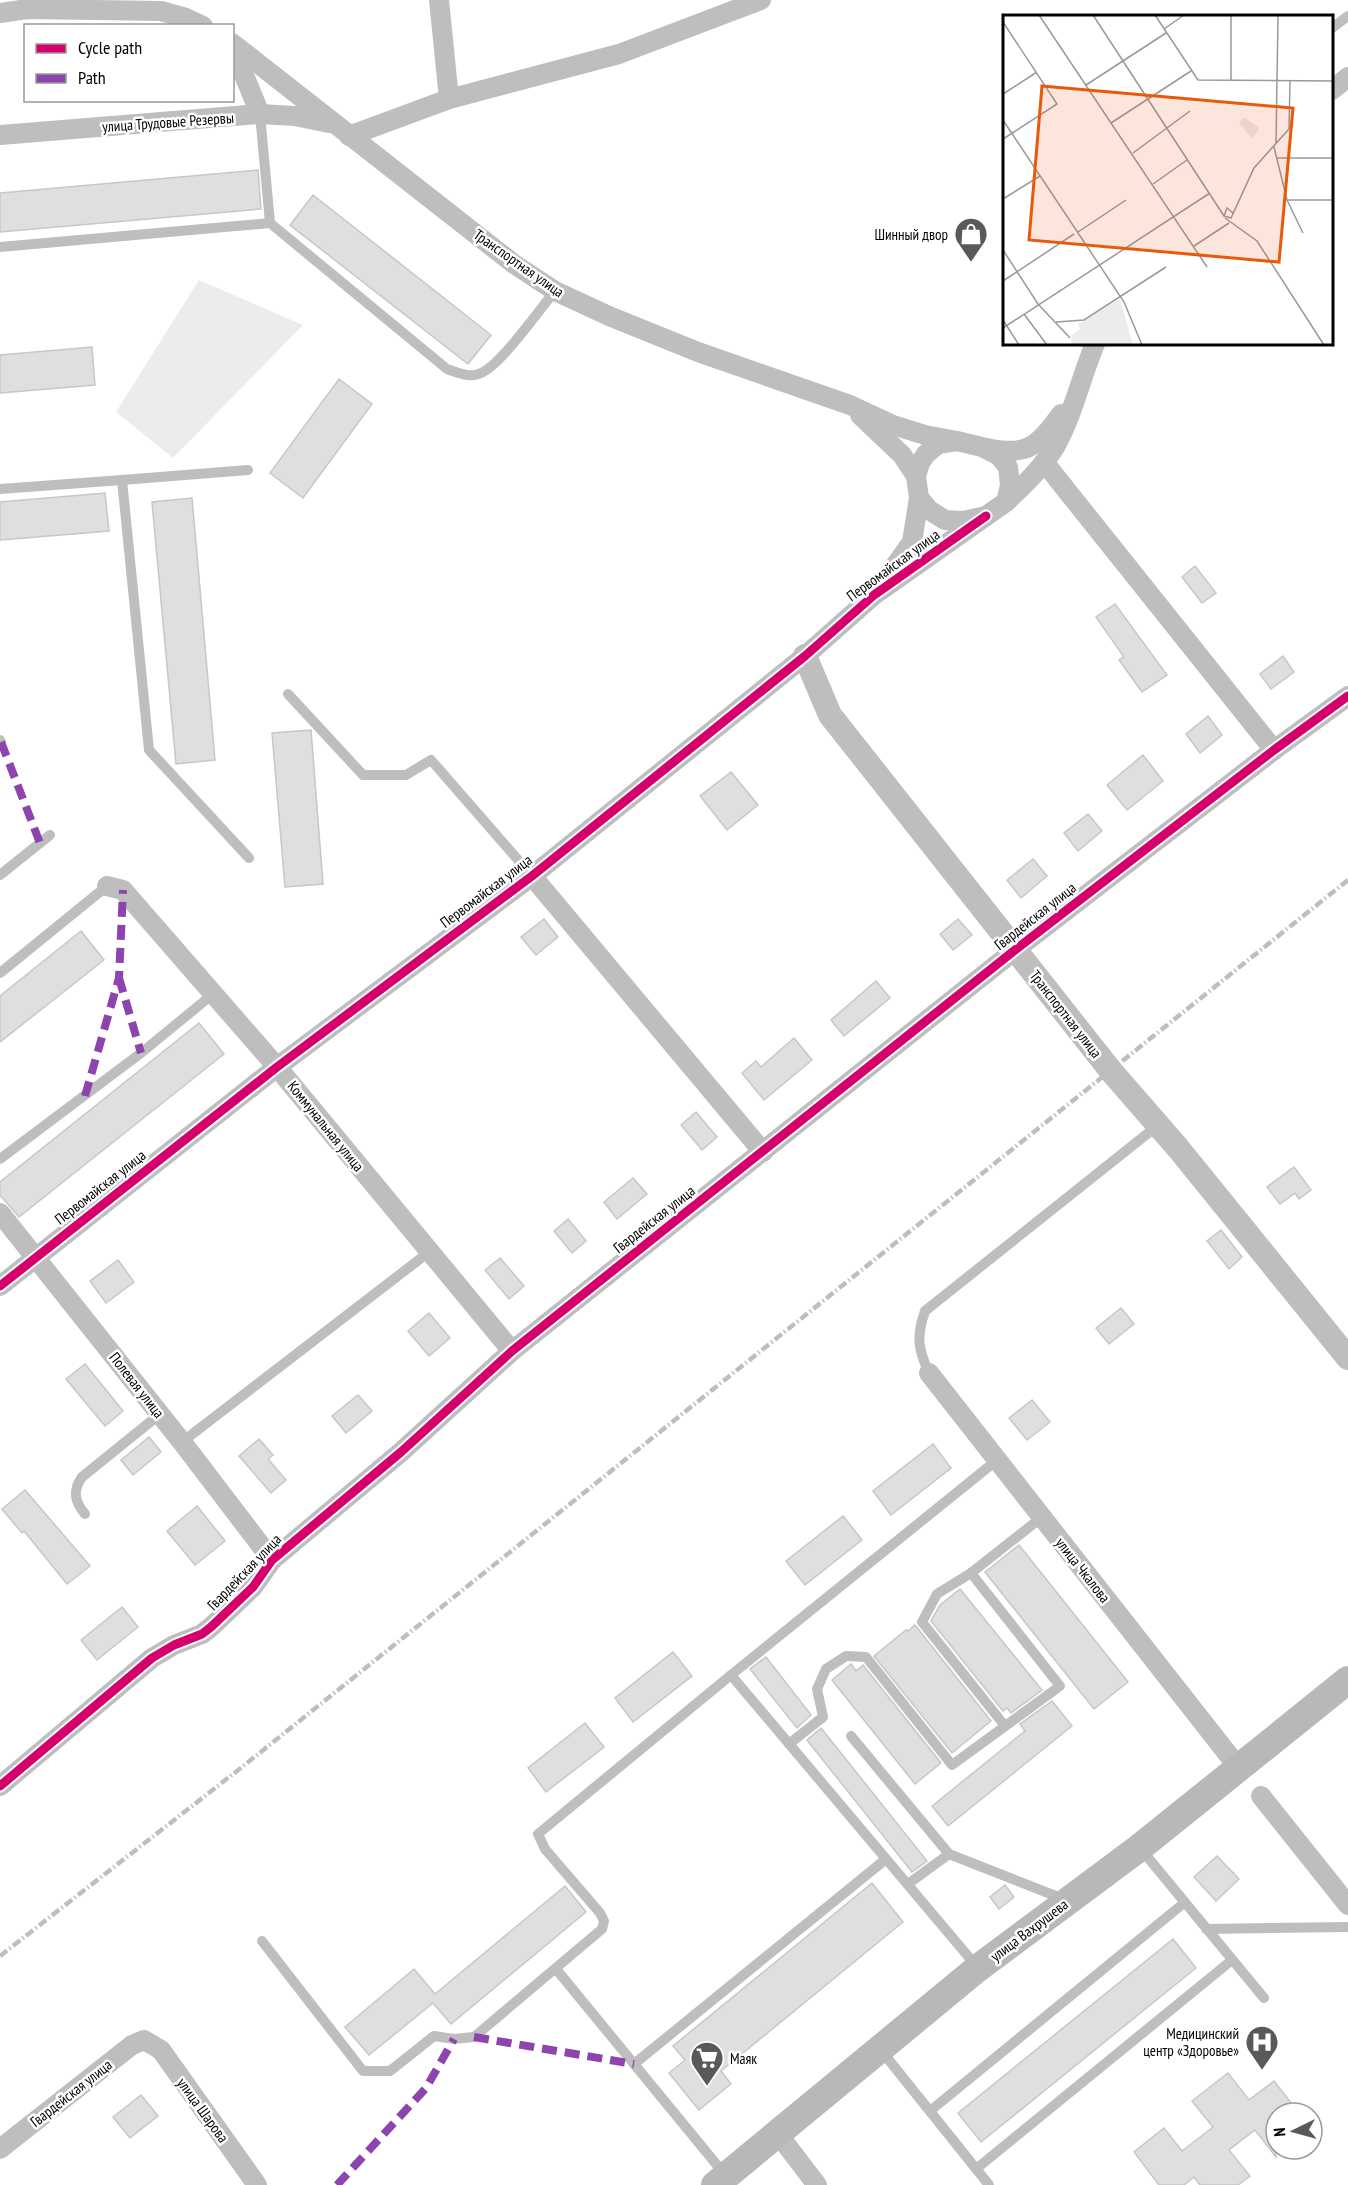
<svg xmlns="http://www.w3.org/2000/svg" width="1348" height="2185" viewBox="0 0 1348 2185" font-family="'PT Sans Narrow',sans-serif">
  <style>
    .green { fill: #ececec }
    .building { fill: #dfdfdf; stroke: #c7c7c7; stroke-width: 1.5 }
    .lines { fill: none; stroke-linecap: round; stroke-linejoin: round }
    .service { stroke: #bebebe; stroke-width: 10 }
    .minor { stroke: #bebebe; stroke-width: 20 }
    .tertiary { stroke: #bebebe; stroke-width: 24 }
    .secondary { stroke: #b8b8b8; stroke-width: 28 }
    .rail { stroke: #bebebe; stroke-width: 4.5; stroke-dasharray: 9 3 1.5 3; stroke-linecap: butt }
    .quiet { stroke: #8e44ad; stroke-width: 8; stroke-dasharray: 15 8; stroke-linecap: butt }
    .cycleway-casing { stroke: #fff; stroke-width: 13 }
    .cycleway { stroke: #d6006c; stroke-width: 9 }
    .labels { text-anchor: middle; dominant-baseline: central; stroke-width: 5; stroke-linejoin: round; paint-order: stroke }
    .street-label { font-size: 15px; fill: #000; stroke: #fff }
    .poi-label { font-size: 15px; fill: #000; stroke: #fff; text-anchor: end }
    .inset-road { fill: none; stroke: #999; stroke-width: 1.5 }
    .view { fill: #e8590c; fill-opacity: 0.15; stroke: #e8590c; stroke-width: 3 }
    .inset-edge { fill: none; stroke: #000; stroke-width: 3 }
  </style>
  <rect width="100%" height="100%" fill="#fff"/>
  <polygon class="green" points="199,280 303,325 173,458 116,412"/>
  <g class="building">
    <polygon points="258,170 261,209 0,232 0,193"/>
    <polygon points="313,195 491,335 468,364 290,225"/>
    <polygon points="92,347 95,385 0,393 0,355"/>
    <polygon points="339,379 372,404 303,498 270,473"/>
    <polygon points="105,493 109,531 0,540 0,502"/>
    <polygon points="192,498 215,760 176,764 152,502"/>
    <polygon points="1195,566 1216,593 1202,603 1182,577"/>
    <polygon points="1115,604 1167,675 1142,692 1119,660 1124,657 1096,617"/>
    <polygon points="1283,656 1294,672 1271,689 1260,674"/>
    <polygon points="1208,716 1222,735 1200,753 1186,734"/>
    <polygon points="311,730 323,884 285,887 272,733"/>
    <polygon points="1143,755 1163,781 1127,810 1107,785"/>
    <polygon points="731,772 758,805 727,830 700,796"/>
    <polygon points="1088,814 1102,831 1078,851 1064,833"/>
    <polygon points="1033,859 1047,876 1021,898 1007,880"/>
    <polygon points="544,919 558,937 536,955 521,937"/>
    <polygon points="958,919 972,935 953,950 940,934"/>
    <polygon points="81,931 104,960 0,1042 0,996"/>
    <polygon points="876,981 890,998 844,1036 831,1020"/>
    <polygon points="199,1023 224,1054 19,1217 0,1195 0,1182"/>
    <polygon points="794,1038 812,1060 764,1100 742,1073 756,1061 761,1067"/>
    <polygon points="696,1112 717,1137 702,1150 681,1125"/>
    <polygon points="1294,1167 1311,1190 1299,1199 1295,1193 1280,1204 1267,1187"/>
    <polygon points="633,1178 647,1194 617,1219 604,1202"/>
    <polygon points="568,1219 586,1241 572,1253 554,1231"/>
    <polygon points="1221,1230 1242,1257 1229,1269 1207,1241"/>
    <polygon points="500,1258 524,1286 509,1299 485,1270"/>
    <polygon points="118,1260 134,1282 106,1303 90,1281"/>
    <polygon points="1121,1308 1134,1324 1109,1344 1096,1328"/>
    <polygon points="429,1313 450,1338 429,1356 408,1331"/>
    <polygon points="85,1364 123,1411 105,1426 66,1379"/>
    <polygon points="358,1395 372,1411 346,1433 332,1416"/>
    <polygon points="1032,1400 1050,1422 1027,1440 1009,1418"/>
    <polygon points="149,1437 161,1452 133,1475 121,1460"/>
    <polygon points="259,1439 273,1455 268,1459 286,1480 271,1493 239,1456"/>
    <polygon points="933,1444 951,1468 891,1515 873,1491"/>
    <polygon points="25,1490 90,1566 67,1584 24,1531 22,1533 2,1509"/>
    <polygon points="197,1506 225,1541 195,1565 167,1531"/>
    <polygon points="843,1516 862,1540 805,1585 786,1561"/>
    <polygon points="1019,1545 1128,1682 1094,1709 985,1572"/>
    <polygon points="960,1589 1042,1690 1011,1713 1007,1708 1003,1711 931,1621 940,1605"/>
    <polygon points="122,1607 138,1627 97,1660 81,1640"/>
    <polygon points="915,1625 991,1721 952,1753 874,1656 906,1630 908,1631"/>
    <polygon points="673,1652 692,1676 633,1722 615,1698"/>
    <polygon points="766,1657 811,1715 797,1728 750,1669"/>
    <polygon points="851,1664 856,1671 863,1665 941,1763 915,1784 832,1680"/>
    <polygon points="1052,1701 1072,1726 948,1826 932,1806 1025,1731 1020,1724"/>
    <polygon points="585,1723 604,1747 546,1792 528,1768"/>
    <polygon points="821,1728 927,1861 912,1872 807,1740"/>
    <polygon points="1217,1856 1239,1879 1216,1901 1194,1877"/>
    <polygon points="872,1883 903,1922 721,2071 731,2084 699,2110 669,2073 685,2060 673,2046"/>
    <polygon points="1005,1885 1014,1897 999,1909 990,1897"/>
    <polygon points="565,1886 586,1912 451,2024 433,2003 369,2055 345,2027 414,1969 435,1994"/>
    <polygon points="1173,1939 1196,1968 981,2142 958,2113"/>
    <polygon points="1228,2073 1249,2100 1274,2081 1299,2113 1276,2113 1276,2157 1255,2130 1229,2150 1250,2176 1238,2185 1200,2185 1194,2177 1184,2185 1159,2185 1134,2152 1164,2128 1182,2151 1213,2127 1192,2101"/>
    <polygon points="141,2095 158,2116 130,2138 113,2117"/>
  </g>
  <g class="lines">
    <g class="service">
      <polyline points="1332,28 1348,16"/>
      <polyline points="260,114 270,223"/>
      <path d="M0 247 270 223 447 369C459 373 471 379 483 372 502 363 539 310 555 291"/>
      <polyline points="122,480 248,470"/>
      <polyline points="0,489 122,480 149,750 249,858"/>
      <polyline points="288,694 363,775 406,775 431,760 532,876"/>
      <polyline points="0,740 1,742"/>
      <polyline points="0,875 50,835"/>
      <polyline points="0,973 107,886"/>
      <polyline points="0,1159 141,1053 213,994"/>
      <path d="M929 1373C918 1349 916 1337 925 1311L1157 1126"/>
      <polyline points="182,1442 429,1252"/>
      <path d="M85 1514C75 1502 72 1491 82 1477L160 1414"/>
      <polyline points="731,1675 978,1968"/>
      <polyline points="1005,1726 922,1622 937,1594 971,1573 1042,1517"/>
      <polyline points="851,1736 949,1854 1066,1900"/>
      <polyline points="789,1744 823,1717 817,1689 826,1669 846,1656 866,1657 952,1765 1060,1686 971,1573"/>
      <polyline points="1140,1848 1264,1998"/>
      <polyline points="908,1884 949,1854"/>
      <polyline points="1206,1929 1348,1927"/>
      <polyline points="262,1941 363,2071 390,2071 434,2036 454,2039 474,2037 602,1929 604,1921 600,1913 545,1849 538,1834 731,1675 997,1460"/>
      <polyline points="556,1969 726,2176"/>
      <polyline points="880,2049 989,2185"/>
      <polyline points="634,2064 886,1859"/>
      <polyline points="930,2111 1184,1903"/>
      <polyline points="976,2169 1232,1960"/>
    </g>
    <g class="minor">
      <polyline points="439,0 449,99"/>
      <polyline points="0,13 27,9 161,11 186,18 203,26"/>
      <polyline points="232,43 514,264 555,291 609,316 698,352 850,405 893,425 925,435 957,441 982,447 999,456 1008,467 1010,485 1006,502 986,516 963,521 945,520 929,510 919,498 916,476 920,463 926,454 938,444 957,441"/>
      <polyline points="232,51 237,58 260,114"/>
      <polyline points="1332,90 1348,77"/>
      <polyline points="0,135 260,114 295,116 329,123"/>
      <polyline points="349,136 449,99 619,54 761,0"/>
      <polyline points="860,415 902,455 916,476"/>
      <path d="M987 448C1027 457 1038 446 1061 414"/>
      <polyline points="1044,462 1274,750"/>
      <path d="M1006 502C1024 485 1042 468 1055 447 1073 415 1081 377 1095 344"/>
      <polyline points="884,581 912,542 919,498"/>
      <polyline points="532,876 763,1152"/>
      <polyline points="107,886 123,890 277,1067 512,1351"/>
      <polyline points="0,1213 182,1442 272,1560"/>
      <polyline points="0,1286 277,1067 532,876 805,656 874,595 986,516"/>
      <polyline points="929,1373 1238,1767"/>
      <polyline points="0,1786 152,1658 174,1645 202,1634 211,1627 253,1587 272,1560 401,1452 512,1351 1015,950 1274,750 1348,696"/>
      <polyline points="1261,1796 1348,1905"/>
      <polyline points="778,2134 817,2185"/>
      <polyline points="0,2149 132,2045 144,2040 161,2050 257,2185"/>
    </g>
    <polyline class="tertiary" points="805,656 830,715 1111,1071 1178,1148 1348,1358"/>
    <polyline class="secondary" points="715,2185 978,1968 1139,1848 1348,1680"/>
    <polyline class="rail" points="0,1956 242,1767 1348,880"/>
    <g class="quiet">
      <polyline points="1,742 40,843"/>
      <polyline points="119,978 141,1053"/>
      <polyline points="85,1096 119,978 123,890"/>
      <polyline points="474,2037 634,2064"/>
      <polyline points="337,2185 426,2088 454,2039"/>
    </g>
    <g class="cycleway-casing">
      <g id="cycleway">
        <polyline points="0,1286 277,1067 532,876 805,656 874,595 986,516"/>
        <polyline points="0,1786 152,1658 174,1645 202,1634 211,1627 253,1587 272,1560 401,1452 512,1351 1015,950 1274,750 1348,696"/>
      </g>
    </g>
    <use href="#cycleway" class="cycleway"/>
  </g>
  <defs>
    <g id="shop-pin" transform="scale(1.725)"><path d="M0 17L-7.5 6A9.5 9.5 0 1 1 7.5 6Z" fill="#595959" stroke="#fff"/><path d="M-5-2.5h2.3a2.7 3.5 0 0 1 5.4 0H5L5.5 6h-11ZM-1.5-2.5h3a1.5 2.3 0 0 0-3 0Z" fill="#fff"/></g>
    <g id="hospital-pin" transform="scale(1.725)"><path d="M0 17L-7.5 6A9.5 9.5 0 1 1 7.5 6Z" fill="#595959" stroke="#fff"/><path d="M-5-5h3v3.5h4V-5h3V5h-3V1.5h-4V5h-3Z" fill="#fff"/></g>
    <g id="supermarket-pin" transform="scale(1.725)"><path d="M0 17L-7.5 6A9.5 9.5 0 1 1 7.5 6Z" fill="#595959" stroke="#fff"/><path d="M-6-5.5h2.5l.6 2H6L4.5 2H-2.5L-4.4-4H-6ZM-1.5 3.2a1.3 1.3 0 1 0 .1 0ZM3 3.2a1.3 1.3 0 1 0 .1 0Z" fill="#fff"/></g>
  </defs>
  <g fill-rule="evenodd">
    <use href="#shop-pin" x="971" y="234"/>
    <use href="#hospital-pin" x="1262" y="2042"/>
    <use href="#supermarket-pin" x="707" y="2058"/>
  </g>
  <g class="labels">
    <g class="street-label">
      <text transform="translate(168 122) rotate(-4)">улица Трудовые Резервы</text>
      <text transform="translate(519 263) rotate(35)">Транспортная улица</text>
      <text transform="translate(893 565) rotate(-36)">Первомайская улица</text>
      <text transform="translate(486 891) rotate(-37)">Первомайская улица</text>
      <text transform="translate(1035 916) rotate(-38)">Гвардейская улица</text>
      <text transform="translate(1066 1014) rotate(52)">Транспортная улица</text>
      <text transform="translate(326 1126) rotate(51)">Коммунальная улица</text>
      <text transform="translate(100 1187) rotate(-38)">Первомайская улица</text>
      <text transform="translate(654 1219) rotate(-38)">Гвардейская улица</text>
      <text transform="translate(137 1385) rotate(52)">Полевая улица</text>
      <text transform="translate(1083 1570) rotate(52)">улица Чкалова</text>
      <text transform="translate(244 1572) rotate(-46)">Гвардейская улица</text>
      <text transform="translate(1029 1930) rotate(-37)">улица Вахрушева</text>
      <text transform="translate(71 2093) rotate(-38)">Гвардейская улица</text>
      <text transform="translate(203 2110) rotate(54)">улица Шарова</text>
    </g>
    <g class="poi-label">
      <text x="948" y="234">Шинный двор</text>
      <text x="1239" y="2033">Медицинский<tspan x="1239" dy="17">центр «Здоровье»</tspan></text>
      <text x="730" y="2058" text-anchor="start">Маяк</text>
    </g>
  </g>
  <g transform="translate(1003 15)">
    <rect width="330" height="330" fill="#fff"/>
    <path d="M241 102 256 113 250 124 236 108ZM117 284 130 330H69L68 321 77 314 75 309Z" fill="#ececec"/>
    <path class="inset-road" d="M36 0 204 252M90 0 221 201M152 0 195 65 330 66M0 7 54 89 0 124M161 14 181 0M228 66V0M83 70 163 18M0 79 34 57M0 105 121 287 139 330M108 108 188 56M273 129 275 0M271 132 284 185 300 218M130 138 187 96M274 143H330M150 169 184 145M0 184 37 161M284 185H330M230 198 224 193 221 201 228 203 251 153 286 114 287 66M222 203 254 226 321 330M75 217 123 185M191 231 226 208M0 235 35 289 67 323M0 266 71 219M21 299 44 330M0 305 16 330M53 307 81 305 163 252M0 313 207 178"/>
    <path class="view" d="M39 71 290 93 276 247 26 225Z"/>
    <rect width="330" height="330" class="inset-edge"/>
  </g>
  <rect x="24" y="24" width="210" height="78" fill="#ffffff" stroke="#999999" stroke-width="1.5"/>
  <rect x="36" y="44" width="30" height="9" fill="#d6006c" stroke="#999999" stroke-width="1.5"/>
  <text x="78" y="54" font-size="18" fill="#000000">Cycle path</text>
  <rect x="36" y="74" width="30" height="9" fill="#8e44ad" stroke="#999999" stroke-width="1.5"/>
  <text x="78" y="84" font-size="18" fill="#000000">Path</text>
  <g transform="translate(1294 2131) rotate(265)"><circle r="28" fill="#ffffff" stroke="#999999" stroke-width="1.5"/>
  <path d="M0-4.5L10 22L0 15L-10 22Z" fill="#595959"/>
  <text y="-9" font-size="16" font-weight="bold" text-anchor="middle" fill="#000000">N</text>
  </g>
</svg>
